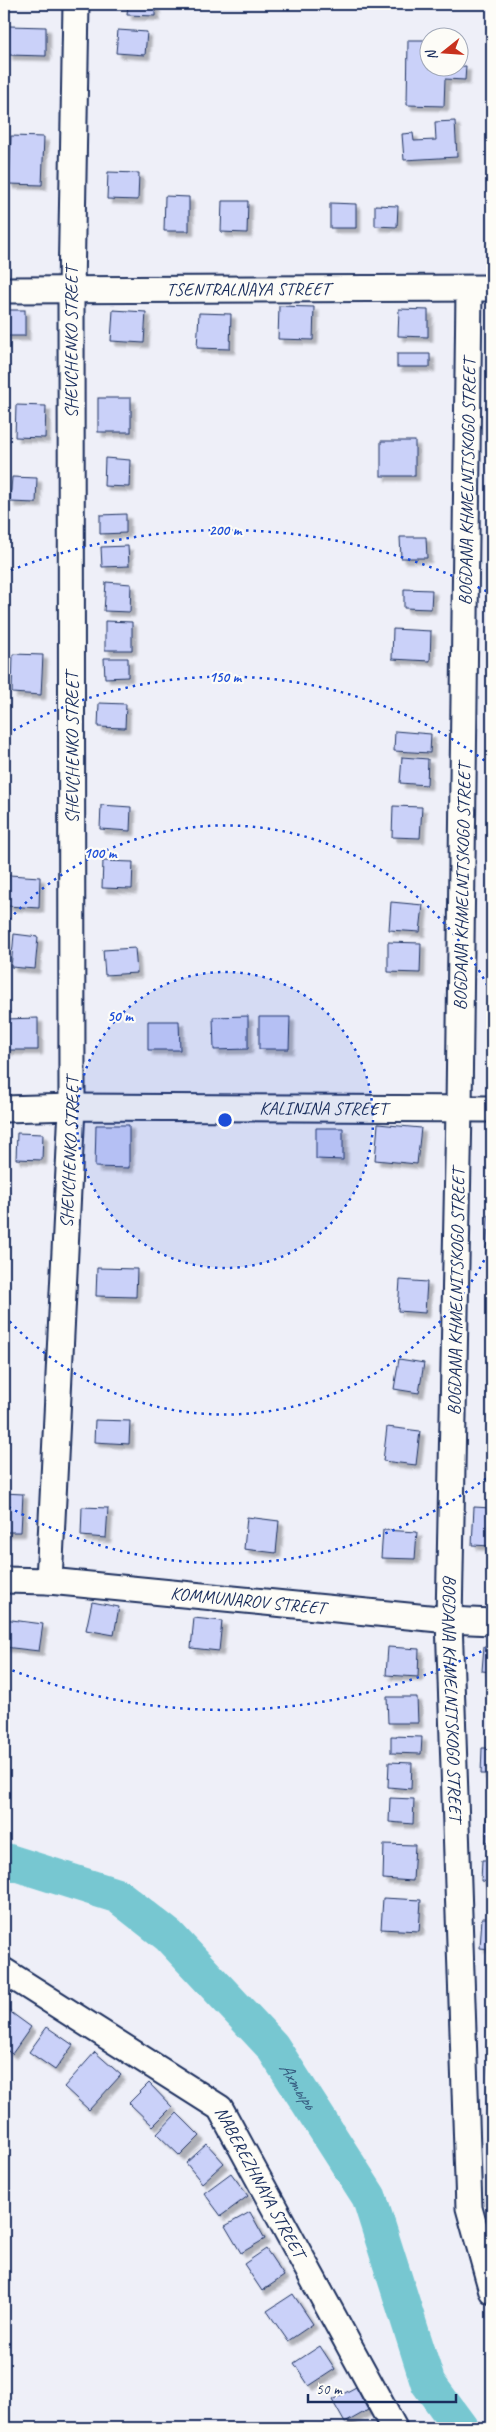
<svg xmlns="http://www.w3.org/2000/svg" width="496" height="2432" viewBox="0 0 496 2432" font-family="Caveat,sans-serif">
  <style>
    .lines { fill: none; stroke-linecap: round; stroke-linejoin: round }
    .river { stroke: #77c7d1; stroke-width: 35 }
    .building { fill: #cad1f9; stroke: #1b2f5e; filter: url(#shadow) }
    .minor-casing { stroke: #1b2f5e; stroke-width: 29 }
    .minor { stroke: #fdfcf7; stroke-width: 25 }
    .ring { fill: none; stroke: #1d4ed8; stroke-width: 2.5; stroke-dasharray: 2.5 5 }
    .labels { text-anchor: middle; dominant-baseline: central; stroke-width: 4.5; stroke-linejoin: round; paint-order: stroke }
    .street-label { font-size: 18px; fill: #1b2f5e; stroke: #fdfcf7 }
    .water-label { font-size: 19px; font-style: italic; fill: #375d80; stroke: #fdfcf7 }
    .centre { fill: #1d4ed8; stroke: #fdfcf7; stroke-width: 2.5 }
    .ring-label { font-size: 15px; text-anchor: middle; font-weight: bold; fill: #1d4ed8; stroke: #fdfcf7; stroke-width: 4.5; stroke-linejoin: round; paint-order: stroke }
  </style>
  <defs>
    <filter id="shadow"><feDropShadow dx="4.5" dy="4.5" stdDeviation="1" flood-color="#0004"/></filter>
  </defs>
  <rect width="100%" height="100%" fill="#eeeff8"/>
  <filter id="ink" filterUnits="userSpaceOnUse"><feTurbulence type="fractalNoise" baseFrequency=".02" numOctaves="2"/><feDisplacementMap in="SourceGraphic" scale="10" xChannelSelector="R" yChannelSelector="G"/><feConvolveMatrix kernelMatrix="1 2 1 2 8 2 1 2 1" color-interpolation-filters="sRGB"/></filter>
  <g filter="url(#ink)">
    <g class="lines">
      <path class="river" id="s1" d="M4 1860 118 1896 169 1936 272 2046 369 2197 428 2383 461 2428"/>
    </g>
    <g class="building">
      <polygon points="128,4 155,4 155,16 127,15"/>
      <polygon points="9,26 46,27 46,56 8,55"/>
      <polygon points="118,30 147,32 145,55 116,53"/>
      <polygon points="408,40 428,40 428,68 466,66 465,80 445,79 444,106 407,105"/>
      <polygon points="455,121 457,157 404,160 402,134 413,133 414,141 436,140 435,122"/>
      <polygon points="11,136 44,137 42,185 9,184"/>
      <polygon points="108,172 139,173 138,200 107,199"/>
      <polygon points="165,196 189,197 189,231 164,231"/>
      <polygon points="222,201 248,201 247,233 221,232"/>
      <polygon points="330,203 356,204 356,228 330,228"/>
      <polygon points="375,205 398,206 397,227 375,226"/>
      <polygon points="279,306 314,307 313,340 278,339"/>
      <polygon points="399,309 428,310 428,337 398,336"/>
      <rect x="4" y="310" width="21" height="26"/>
      <polygon points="113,310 146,312 144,343 111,341"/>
      <polygon points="199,313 231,314 230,349 197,348"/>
      <rect x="397" y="354" width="33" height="13"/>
      <rect x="98" y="398" width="33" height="34"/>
      <polygon points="16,405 46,406 45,438 15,437"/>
      <rect x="381" y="441" width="34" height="35"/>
      <polygon points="105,458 130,460 129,487 104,486"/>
      <polygon points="12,477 37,478 36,503 10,502"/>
      <polygon points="126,514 126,533 100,534 100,515"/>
      <polygon points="400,537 426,537 427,558 401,558"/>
      <polygon points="128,546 129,566 102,567 101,547"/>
      <polygon points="106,582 131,584 130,612 104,611"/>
      <polygon points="404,589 432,590 431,609 404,608"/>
      <polygon points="105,621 132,622 132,650 105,650"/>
      <polygon points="393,629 431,631 430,661 392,659"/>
      <polygon points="13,654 43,655 41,695 12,693"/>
      <polygon points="104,658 128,658 128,677 105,678"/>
      <polygon points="99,703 126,704 125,728 98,727"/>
      <polygon points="395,731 431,734 430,753 394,751"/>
      <polygon points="402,757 428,759 427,785 400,783"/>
      <polygon points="101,805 131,807 130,831 100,829"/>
      <polygon points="393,806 422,807 420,838 392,837"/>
      <polygon points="103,861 133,862 132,889 102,888"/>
      <polygon points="9,875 40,877 39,908 7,906"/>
      <polygon points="391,902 423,905 420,932 389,930"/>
      <polygon points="14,934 38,937 35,969 11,967"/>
      <polygon points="388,942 421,943 420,973 388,972"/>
      <polygon points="135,948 137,973 105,975 103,950"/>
      <polygon points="248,1016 248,1049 214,1050 213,1017"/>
      <polygon points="259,1017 290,1017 289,1049 259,1049"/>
      <polygon points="38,1018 38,1050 4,1050 4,1019"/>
      <polygon points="148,1021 179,1021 180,1050 148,1050"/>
      <polygon points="378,1124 421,1128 417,1164 375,1160"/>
      <polygon points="96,1125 129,1125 129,1168 95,1167"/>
      <polygon points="316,1128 343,1128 343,1160 316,1159"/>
      <polygon points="17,1133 43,1134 42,1160 16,1159"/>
      <polygon points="488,1215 492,1216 492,1254 486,1254"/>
      <polygon points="97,1268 137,1269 136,1297 96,1296"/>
      <polygon points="400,1280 427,1282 425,1313 398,1311"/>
      <polygon points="399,1359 424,1363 419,1393 394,1389"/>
      <polygon points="95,1420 130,1421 129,1444 94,1442"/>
      <polygon points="387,1427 420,1431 416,1465 383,1461"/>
      <polygon points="4,1493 23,1494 21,1532 4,1532"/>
      <polygon points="82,1507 108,1508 106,1538 81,1536"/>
      <polygon points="474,1507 492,1508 492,1546 472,1545"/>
      <polygon points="247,1517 279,1521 276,1553 244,1549"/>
      <polygon points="383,1530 417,1532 415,1559 381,1558"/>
      <polygon points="92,1602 119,1607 114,1635 86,1630"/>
      <polygon points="194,1618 222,1621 219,1651 191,1648"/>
      <polygon points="4,1619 43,1624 39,1651 4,1647"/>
      <polygon points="484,1646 492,1646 492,1672 482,1671"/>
      <polygon points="388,1647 419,1649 418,1677 386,1675"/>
      <polygon points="387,1697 417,1697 418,1723 388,1723"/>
      <polygon points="391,1736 422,1737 421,1754 391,1753"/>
      <polygon points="482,1748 492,1748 492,1774 481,1774"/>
      <polygon points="389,1762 412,1763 411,1789 388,1787"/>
      <polygon points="390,1798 414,1799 413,1824 389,1822"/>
      <polygon points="487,1809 492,1809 492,1842 486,1842"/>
      <polygon points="384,1844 415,1845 413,1881 383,1879"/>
      <polygon points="482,1860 492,1860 492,1882 481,1881"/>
      <polygon points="383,1898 421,1900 419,1931 381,1929"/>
      <polygon points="482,1918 492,1918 492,1949 480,1948"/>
      <polygon points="5,2008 31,2027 12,2054 4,2048"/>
      <polygon points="487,2015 492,2015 492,2042 489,2042"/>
      <polygon points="47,2027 73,2045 55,2070 29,2052"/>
      <polygon points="95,2052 121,2075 89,2110 64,2087"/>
      <polygon points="488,2062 492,2062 492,2090 491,2090"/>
      <polygon points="149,2083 172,2107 153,2126 129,2103"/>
      <polygon points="177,2113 200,2136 180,2156 157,2134"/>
      <polygon points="489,2136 492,2136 492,2170"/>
      <polygon points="207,2144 224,2163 202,2183 186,2163"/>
      <polygon points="231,2173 248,2196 221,2216 204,2193"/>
      <polygon points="250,2212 265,2239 241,2253 225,2226"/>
      <polygon points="266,2249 284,2276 262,2291 244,2264"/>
      <polygon points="293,2294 313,2324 288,2341 267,2311"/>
      <polygon points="320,2346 335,2369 309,2386 294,2363"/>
      <polygon points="356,2387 368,2410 345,2423 332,2400"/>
    </g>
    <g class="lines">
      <g class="minor-casing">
        <g id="minor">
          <path id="s2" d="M4 290 492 288"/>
          <path id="s3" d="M469 290 459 1109 449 1620 469 2208 492 2291"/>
          <path id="s4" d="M4 1109 72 1107 492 1109"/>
          <path id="s5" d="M4 1580 49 1581 449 1620 492 1622"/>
          <path id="s6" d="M49 1581 72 1107 71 290 76 4"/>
          <path id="s7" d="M4 1971 220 2108 394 2428"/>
        </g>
      </g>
      <use href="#minor" class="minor"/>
    </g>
  </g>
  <circle cx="225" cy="1120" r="148" fill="#1d4ed8" fill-opacity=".12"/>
  <g class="ring">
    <circle cx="225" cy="1120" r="148"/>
    <path d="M491 1247A295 295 0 0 1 4 1315M4 925A295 295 0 0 1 491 993"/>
    <path d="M492 1474A443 443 0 0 1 7 1506M7 734A443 443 0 0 1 492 766"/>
    <path d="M488 1648A590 590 0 0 1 4 1667M4 573A590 590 0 0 1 488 592"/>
  </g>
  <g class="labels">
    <g class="street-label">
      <text stroke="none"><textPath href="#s2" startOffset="244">TSENTRALNAYA STREET</textPath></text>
      <text stroke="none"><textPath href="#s6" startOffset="1239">SHEVCHENKO STREET</textPath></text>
      <text transform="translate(467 482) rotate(-89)">BOGDANA KHMELNITSKOGO STREET</text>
      <text transform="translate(72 748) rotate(-90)">SHEVCHENKO STREET</text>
      <text transform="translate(462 887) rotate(-89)">BOGDANA KHMELNITSKOGO STREET</text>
      <text stroke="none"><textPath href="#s4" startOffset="319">KALININA STREET</textPath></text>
      <text stroke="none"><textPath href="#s6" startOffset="429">SHEVCHENKO STREET</textPath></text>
      <text transform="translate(456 1292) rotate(-89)">BOGDANA KHMELNITSKOGO STREET</text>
      <text stroke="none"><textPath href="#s5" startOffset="245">KOMMUNAROV STREET</textPath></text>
      <text stroke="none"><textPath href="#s3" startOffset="1408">BOGDANA KHMELNITSKOGO STREET</textPath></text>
      <text stroke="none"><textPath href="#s7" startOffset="340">NABEREZHNAYA STREET</textPath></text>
    </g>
    <g class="water-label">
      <text stroke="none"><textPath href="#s1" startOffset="382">Ахтырь</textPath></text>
    </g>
  </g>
  <circle cx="225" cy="1120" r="8" class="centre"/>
  <g class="ring-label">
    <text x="225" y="535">200 m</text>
    <text x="225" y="682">150 m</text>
    <text x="100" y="858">100 m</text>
    <text x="120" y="1021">50 m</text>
  </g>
  <rect width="496" height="2432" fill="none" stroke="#fdfcf7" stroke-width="20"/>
  <rect x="10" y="10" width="476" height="2412" fill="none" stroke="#1b2f5e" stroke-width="2" filter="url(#ink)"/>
  <g transform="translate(444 52) rotate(253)"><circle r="24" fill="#fdfcf7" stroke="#a3aaba"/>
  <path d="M0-4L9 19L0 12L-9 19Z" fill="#c8321e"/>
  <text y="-8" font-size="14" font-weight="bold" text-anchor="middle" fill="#1b2f5e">N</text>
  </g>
  <path d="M308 2394v8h148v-8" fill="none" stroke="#1b2f5e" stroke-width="2.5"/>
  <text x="316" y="2394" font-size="15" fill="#1b2f5e" stroke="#fdfcf7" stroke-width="4" paint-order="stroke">50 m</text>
</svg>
